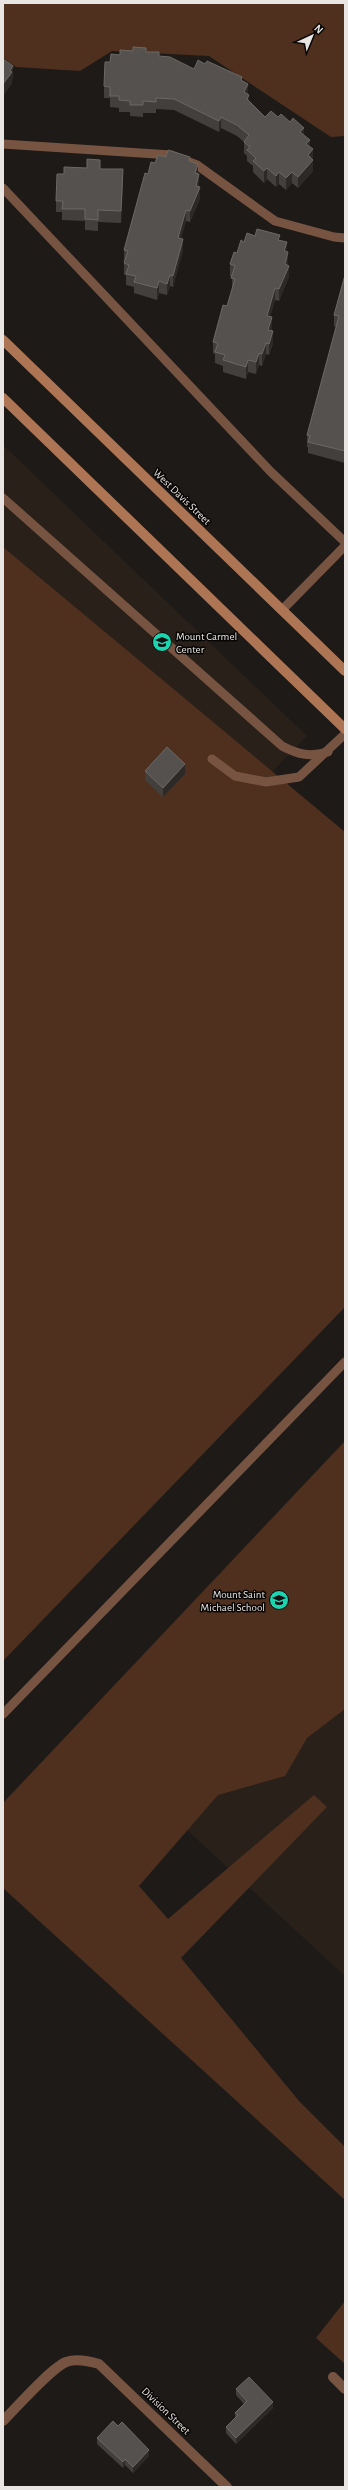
<svg xmlns="http://www.w3.org/2000/svg" width="348" height="2490" viewBox="0 0 348 2490" font-family="'Alegreya Sans',sans-serif">
  <style>
    .built { fill: #29201a }
    .green { fill: #4f301f }
    .lines { fill: none; stroke-linecap: round; stroke-linejoin: round }
    .lane { stroke: #775441; stroke-width: 9 }
    .street { stroke: #775441; stroke-width: 10 }
    .secondary { stroke: #ad7554; stroke-width: 10 }
    .wall { fill: #433f3d }
    .shaded-wall { fill: #2d2926 }
    .building { fill: #55514e; stroke: #6c6866 }
    .labels { text-anchor: middle; dominant-baseline: central; stroke-width: 3; stroke-linejoin: round; paint-order: stroke }
    .street-label { font-size: 11px; fill: #e8e5e3; stroke: #070605 }
    .poi-label { font-size: 11px; fill: #e8e5e3; stroke: #070605; text-anchor: start }
  </style>
  <rect width="100%" height="100%" fill="#1e1a18"/>
  <g class="built">
    <polygon points="3,445 307,736 271,773 3,547"/>
    <polygon points="345,1468 345,1976 82,1733"/>
  </g>
  <g class="green">
    <polygon points="3,3 345,3 345,136 331,137 209,56 112,51 80,71 16,67 3,58"/>
    <polygon points="3,547 345,832 345,1307 3,1661"/>
    <polygon points="345,1441 345,1709 307,1738 285,1776 218,1795 139,1886 168,1919 314,1795 327,1807 181,1958 299,2101 345,2147 345,2200 3,1888 3,1803"/>
    <polygon points="345,2301 345,2364 316,2338"/>
  </g>
  <g class="lines">
    <g class="lane">
      <polyline points="3,144 171,155 197,165 275,221 334,237 345,238"/>
      <polyline points="3,188 271,472 345,542"/>
      <path d="M3 498 282 746C299 755 310 757 328 752"/>
      <polyline points="282,610 345,546"/>
      <polyline points="212,759 235,776 266,782 299,777 345,734"/>
      <polyline points="3,1714 345,1362"/>
    </g>
    <g class="street">
      <polyline points="333,2377 345,2389"/>
      <path d="M3 2421C16 2408 51 2368 66 2362 77 2358 89 2361 99 2364L227 2487"/>
    </g>
    <g class="secondary">
      <polyline points="3,340 345,671"/>
      <polyline points="3,398 345,729"/>
    </g>
  </g>
  <g class="wall">
    <polygon points="146,52 194,69 242,81 248,94 249,101 265,117 278,117 304,135 310,147 313,149 313,171 298,188 292,183 286,190 279,184 276,187 267,179 264,183 253,172 253,166 247,161 247,156 244,153 244,142 237,136 221,128 219,132 174,110 156,109 156,113 143,113 143,117 130,116 130,112 119,112 119,108 110,107 110,98 104,98 104,86 110,62 120,55"/>
    <polygon points="166,157 190,162 198,173 200,199 190,222 186,221 181,238 183,250 173,287 170,286 167,295 159,293 157,300 134,293 134,287 126,285 126,275 124,275 124,250 148,174"/>
    <polygon points="100,169 123,181 121,223 98,222 98,231 85,230 85,221 62,220 62,212 56,212 56,201 64,174"/>
    <polygon points="255,236 280,240 287,252 289,277 279,301 275,300 270,317 272,329 272,331 273,343 269,355 266,354 262,366 259,365 256,374 248,372 246,379 223,372 223,366 215,363 215,354 213,353 213,342 227,306 232,289 232,276 230,276 230,264 244,242"/>
    <polygon points="345,275 345,463 308,453 308,447 307,447 307,435 336,327 334,326 334,315"/>
    <polygon points="145,771 185,774 163,797 145,780"/>
    <polygon points="236,2389 273,2408 236,2444 226,2433 226,2427 235,2418 235,2413 244,2404 236,2395"/>
    <polygon points="118,2426 149,2456 133,2473 125,2465 123,2468 97,2444 97,2438"/>
  </g>
  <g class="shaded-wall">
    <polygon points="13,66 13,78 12,80 12,84 3,96 3,84"/>
    <polygon points="248,84 248,95 244,92"/>
    <polygon points="249,95 249,106 247,99"/>
    <polygon points="221,117 221,128 219,132 219,121"/>
    <polygon points="304,128 304,139 300,132"/>
    <polygon points="310,140 310,152 306,144"/>
    <polygon points="313,149 313,171 298,188 298,177 308,155"/>
    <polygon points="198,164 198,175 195,173"/>
    <polygon points="267,168 267,179 264,183 264,171"/>
    <polygon points="123,169 123,181 121,223 121,211"/>
    <polygon points="279,172 279,184 276,187 276,176"/>
    <polygon points="292,172 292,183 286,190 286,178"/>
    <polygon points="199,174 199,185 196,196 200,187 200,199 190,222 190,211"/>
    <polygon points="186,210 186,221 178,249 178,238"/>
    <polygon points="183,239 183,250 173,287 173,276"/>
    <polygon points="287,242 287,254 284,251"/>
    <polygon points="288,252 288,264 286,274 289,266 289,277 279,301 279,289"/>
    <polygon points="170,275 170,286 167,295 167,284"/>
    <polygon points="159,281 159,293 157,300 157,288"/>
    <polygon points="275,288 275,300 267,328 267,316"/>
    <polygon points="272,317 272,329 268,341 268,330"/>
    <polygon points="273,331 273,343 269,355 269,344"/>
    <polygon points="266,343 266,354 262,366 262,354"/>
    <polygon points="259,353 259,365 256,374 256,362"/>
    <polygon points="248,360 248,372 246,379 246,367"/>
    <polygon points="185,764 185,774 163,797 163,788"/>
    <polygon points="273,2402 273,2408 236,2444 236,2438"/>
    <polygon points="149,2450 149,2456 133,2473 133,2467"/>
    <polygon points="125,2459 125,2465 123,2468 123,2462"/>
  </g>
  <g class="building">
    <polygon points="133,47 146,48 146,52 159,52 159,56 170,57 194,69 198,60 205,64 207,61 242,77 241,80 248,84 244,92 249,95 247,99 265,117 271,111 278,117 281,114 290,122 293,118 304,128 300,132 310,140 306,144 313,149 308,155 313,160 298,177 292,172 286,178 279,172 276,176 267,168 264,171 253,161 256,158 247,150 250,147 244,142 249,135 237,125 221,117 219,121 174,99 156,98 156,102 143,101 143,105 130,105 130,101 119,100 119,96 110,96 110,87 104,86 105,62 110,62 111,54 120,55 120,50 133,51"/>
    <polygon points="3,59 13,66 10,71 12,72 3,84"/>
    <polygon points="168,150 190,157 189,161 198,164 195,173 199,174 196,186 200,187 190,211 186,210 178,238 183,239 173,276 170,275 167,284 159,281 157,288 134,282 136,276 126,274 129,265 124,263 128,251 124,250 145,173 148,174 151,162 155,163 158,155 166,157"/>
    <polygon points="87,159 100,160 100,169 123,169 121,211 98,210 98,220 85,219 85,209 62,209 63,201 56,201 57,174 64,174 64,167 87,168"/>
    <polygon points="257,229 280,235 278,240 287,242 284,251 288,252 285,264 289,266 279,289 275,288 267,316 272,317 268,330 273,331 269,344 266,343 262,354 259,353 256,362 248,360 246,367 223,360 225,355 215,352 218,343 213,342 223,305 227,306 235,279 231,278 235,266 230,264 234,252 237,253 241,240 244,242 247,233 255,236"/>
    <polygon points="345,275 345,451 308,442 310,436 307,435 339,316 334,315"/>
    <polygon points="167,747 185,764 163,788 145,771"/>
    <polygon points="249,2377 273,2402 236,2438 226,2427 238,2415 235,2413 247,2401 236,2389"/>
    <polygon points="113,2421 118,2426 122,2422 149,2450 133,2467 125,2459 123,2462 97,2438"/>
  </g>
  <defs>
    <g id="university-disc" transform="scale(1)"><circle r="9.5" fill="#1bd5b1" stroke="#070605"/><path d="M0-5L7-2L0 1L-7-2ZM-4 1L0 2.5L4 1V4Q0 6-4 4Z" fill="#111"/></g>
    <g id="school-disc" transform="scale(1)"><circle r="9.5" fill="#1bd5b1" stroke="#070605"/><path d="M0-5L7-2L0 1L-7-2ZM-4 1L0 2.5L4 1V4Q0 6-4 4Z" fill="#111"/></g>
  </defs>
  <g fill-rule="evenodd">
    <use href="#university-disc" x="162" y="642"/>
    <use href="#school-disc" x="279" y="1600"/>
  </g>
  <g class="labels">
    <g class="street-label">
      <text transform="translate(182 497) rotate(44)">West Davis Street</text>
      <text transform="translate(166 2411) rotate(44)">Division Street</text>
    </g>
    <g class="poi-label">
      <text x="176" y="636">Mount Carmel<tspan x="176" dy="13">Center</tspan></text>
      <text x="265" y="1594" text-anchor="end">Mount Saint<tspan x="265" dy="13">Michael School</tspan></text>
    </g>
  </g>
  <rect width="348" height="2490" fill="none" stroke="#e8e5e3" stroke-width="8"/>
  <g transform="translate(312 36) rotate(44)" stroke="#070605" stroke-width="3" paint-order="stroke">
  <path d="M0-3L7 15L0 10L-7 15Z" fill="#e8e5e3"/>
  <text y="-6" font-size="11" font-weight="bold" text-anchor="middle" fill="#e8e5e3">N</text>
  </g>
</svg>
